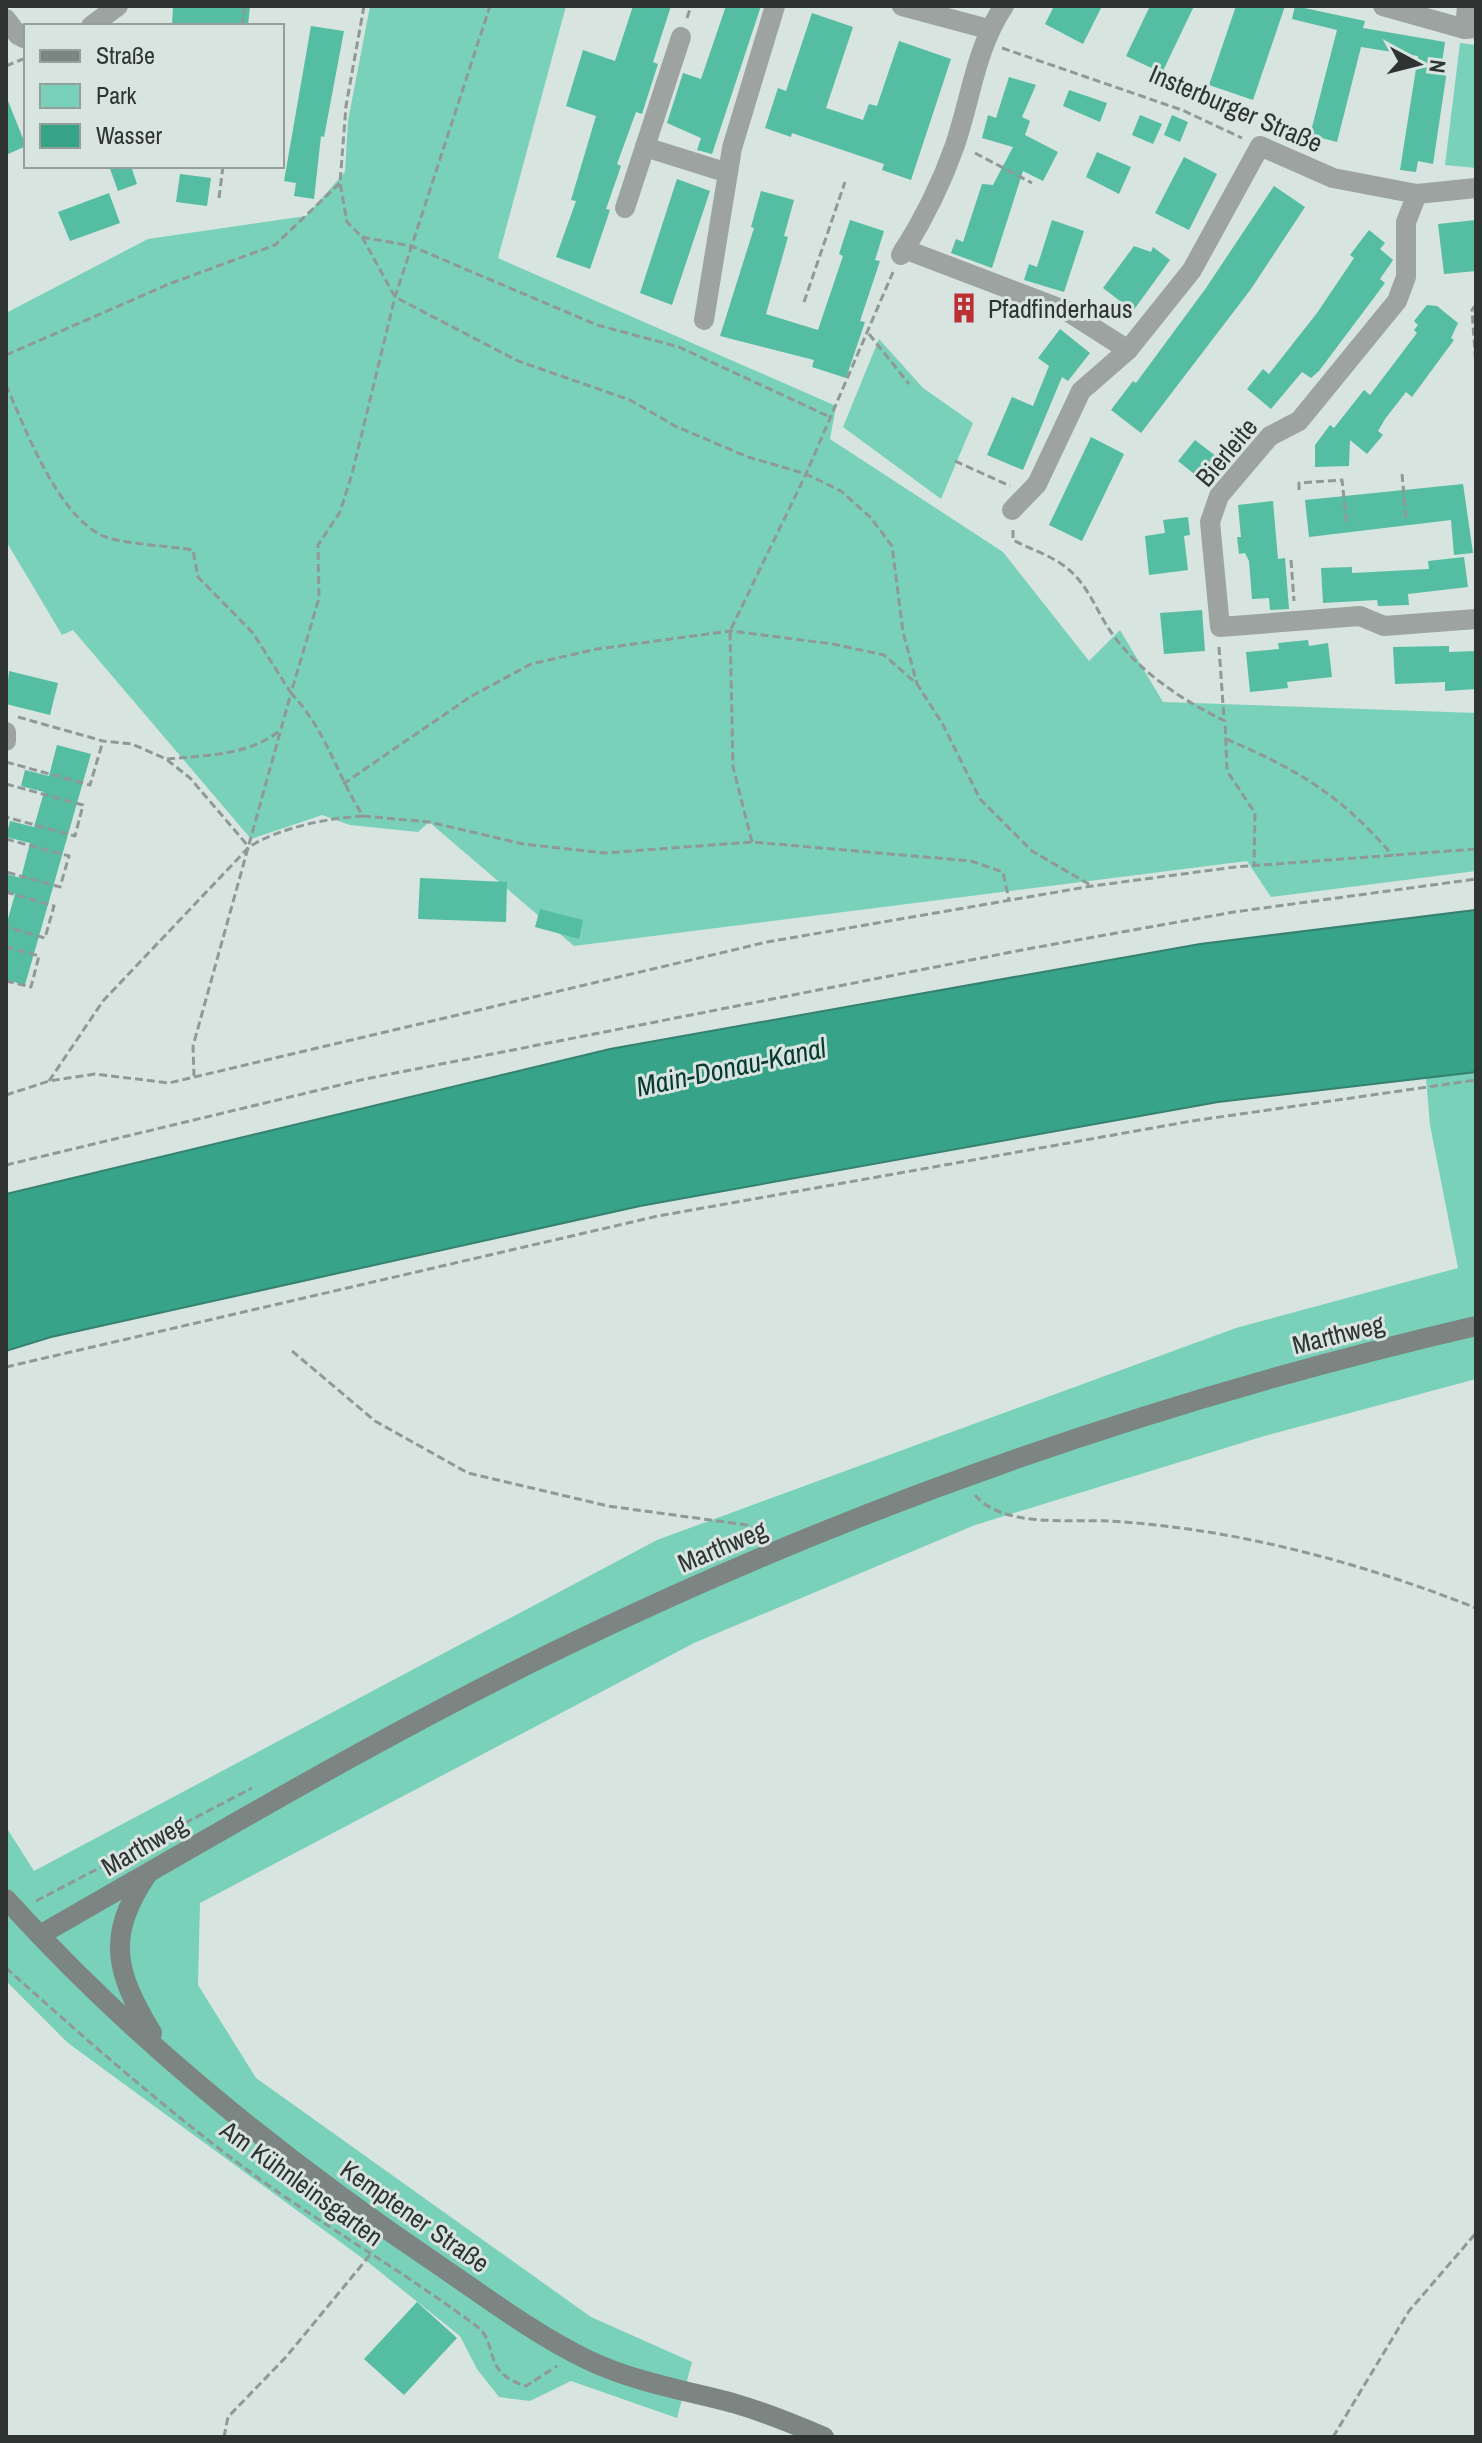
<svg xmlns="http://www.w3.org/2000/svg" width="1482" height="2443" viewBox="0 0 1482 2443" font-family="'Archivo Narrow',sans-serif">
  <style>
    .green { fill: #79d1b9 }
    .water { fill: #37a48a; stroke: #358270; stroke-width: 2 }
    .building { fill: #54bda2 }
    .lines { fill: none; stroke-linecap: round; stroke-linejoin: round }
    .path { stroke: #8f9996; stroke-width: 3; stroke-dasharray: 8 4; stroke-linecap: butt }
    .street { stroke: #9da3a1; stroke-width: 20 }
    .secondary { stroke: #7d8582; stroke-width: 20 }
    .labels { text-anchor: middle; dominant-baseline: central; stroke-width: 6; stroke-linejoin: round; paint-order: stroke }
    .street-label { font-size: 26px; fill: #2f3433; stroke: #d7e4e0 }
    .poi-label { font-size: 26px; fill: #2f3433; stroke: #d7e4e0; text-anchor: start }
    .water-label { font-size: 28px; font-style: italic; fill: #08392e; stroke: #d7e4e0 }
  </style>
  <rect width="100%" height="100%" fill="#d7e4e0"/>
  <g class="green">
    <polygon points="370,6 566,6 498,258 836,406 830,439 1003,552 1089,661 1120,630 1163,702 1476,713 1476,871 1271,897 1247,861 574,946 429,822 418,832 350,825 322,815 251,839 73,630 62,635 6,541 6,313 148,239 306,216 345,172 348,121"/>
    <polygon points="1460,43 1476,45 1476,168 1445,165"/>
    <polygon points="879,339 923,388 973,423 941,499 843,427"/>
    <polygon points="1476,1072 1476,1379 1261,1437 975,1525 694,1643 200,1903 198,1985 256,2078 591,2317 692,2362 677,2418 571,2381 530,2401 499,2397 477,2369 460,2336 369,2263 68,2043 6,1981 6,1827 34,1871 657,1540 1236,1328 1458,1268 1430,1125 1426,1078"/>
  </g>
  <polygon class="water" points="1476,910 1476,1072 1218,1102 640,1206 51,1337 6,1351 6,1194 610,1049 1200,944"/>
  <g class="building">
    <polygon points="173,6 250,6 248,26 172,26"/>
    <polygon points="633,6 671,6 653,62 658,64 642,114 636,112 617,164 621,166 606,209 610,210 590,269 556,257 576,201 571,200 596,116 566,106 583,50 615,61"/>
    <polygon points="726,6 761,6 712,154 697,150 701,138 667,123 683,73 701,79"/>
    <polygon points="1054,6 1102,6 1083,44 1045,24"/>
    <polygon points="1150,6 1194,6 1162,73 1126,56"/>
    <polygon points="1236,6 1285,6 1253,100 1209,85"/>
    <polygon points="1295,6 1365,21 1363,28 1445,42 1442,63 1448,64 1433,164 1418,161 1416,172 1400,170 1418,56 1361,47 1337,142 1310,135 1337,30 1292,19"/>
    <polygon points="812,13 853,27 826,108 863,120 869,104 877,106 899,41 951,59 911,180 882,170 884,164 792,133 791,137 765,128 778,88 786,91"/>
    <polygon points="311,26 344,31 324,137 321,136 314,199 294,196 296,183 284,181"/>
    <polygon points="1009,77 1036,85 1022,117 1030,121 1025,135 1058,152 1043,181 1023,171 992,268 951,253 956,239 963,242 982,184 993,185 1013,147 982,138 988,115 996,118"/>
    <polygon points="1069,90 1107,103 1100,122 1063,106"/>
    <polygon points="6,96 26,146 6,155"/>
    <polygon points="1140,115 1162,124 1153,144 1132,135"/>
    <polygon points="1172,115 1188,122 1180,142 1164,135"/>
    <polygon points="1097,152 1131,167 1119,194 1086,177"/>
    <polygon points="1184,157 1217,174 1189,230 1155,213"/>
    <polygon points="109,166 131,166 137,184 118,191"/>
    <polygon points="180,174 211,178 207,206 176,202"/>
    <polygon points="677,179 710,191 672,305 640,293"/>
    <polygon points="1274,186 1305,207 1251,289 1141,433 1111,410 1133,381 1136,383 1206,288"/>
    <polygon points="761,191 794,200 784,236 788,237 766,314 818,330 843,256 839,254 850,220 884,231 875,260 880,261 860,321 865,322 846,378 812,367 814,360 720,336 754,228 751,227"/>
    <polygon points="109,193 120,223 70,241 58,212"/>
    <polygon points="1052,220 1084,231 1064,292 1024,280 1029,264 1037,267"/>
    <polygon points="1476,220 1476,271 1444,274 1438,224"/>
    <polygon points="1369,230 1385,243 1380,249 1393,260 1380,279 1385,283 1319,371 1311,378 1302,372 1271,409 1247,389 1263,369 1269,374 1317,313 1354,258 1350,255"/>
    <polygon points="1134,246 1151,252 1153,247 1170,260 1133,311 1103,288"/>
    <polygon points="1427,305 1437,306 1458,323 1451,338 1454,340 1412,397 1406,392 1385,419 1378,431 1383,435 1367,454 1350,440 1349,466 1315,467 1315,445 1330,425 1334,428 1364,390 1370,395 1417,333 1414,330 1418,325 1414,321"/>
    <polygon points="1060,329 1090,353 1068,381 1062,377 1023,470 987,455 1012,397 1033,406 1049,366 1038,358"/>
    <polygon points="1091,437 1124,454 1082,541 1049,525"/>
    <polygon points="1195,440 1225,463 1208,485 1178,461"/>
    <polygon points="1463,484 1473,553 1454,555 1451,520 1309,537 1305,500"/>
    <polygon points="1273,501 1278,559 1285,558 1289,609 1270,610 1269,598 1252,599 1249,561 1245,553 1239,554 1237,537 1241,537 1238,505"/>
    <polygon points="1188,517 1190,535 1184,536 1188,570 1149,575 1145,536 1165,533 1163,520"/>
    <polygon points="1464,557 1468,587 1408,594 1409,605 1378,606 1377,600 1323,603 1321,568 1352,567 1352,573 1429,569 1428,561"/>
    <polygon points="1202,610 1205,651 1164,654 1160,613"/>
    <polygon points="1308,640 1309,646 1328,643 1332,677 1287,682 1288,688 1250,692 1246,652 1279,649 1278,643"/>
    <polygon points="1449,646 1449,652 1476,651 1476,689 1445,691 1445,682 1395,684 1393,647"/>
    <polygon points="9,671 58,683 50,715 6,704"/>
    <polygon points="57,745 91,754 25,985 6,980 6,926 15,894 6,892 6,874 21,878 30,843 6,837 10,821 34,827 44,792 21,786 25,770 49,776"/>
    <polygon points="420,878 507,882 506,922 418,919"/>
    <polygon points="540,909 583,920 579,939 535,927"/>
    <polygon points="417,2302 457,2338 404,2395 364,2359"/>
  </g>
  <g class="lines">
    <g class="path">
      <polyline points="364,6 346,106 340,183 347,222 362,237 395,297 518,361 630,400 675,426 748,457 806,474 841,491 871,518 892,546 903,632 917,684"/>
      <polyline points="687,18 691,6"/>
      <polyline points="242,26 245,6"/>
      <polyline points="1002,48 1182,110 1242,138"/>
      <polyline points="6,66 23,59"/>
      <polyline points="975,153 1032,183"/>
      <polyline points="219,198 223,166"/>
      <polyline points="362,237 411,246 597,325 679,347 830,417"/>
      <polyline points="804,302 845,182"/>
      <polyline points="1476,305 1472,310 1476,366"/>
      <polyline points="869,334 909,384"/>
      <polyline points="6,355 169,284 275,245 340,183"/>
      <path d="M6 385C26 430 56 512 101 535 118 544 172 546 193 550L198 577 253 633 291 693 193 1046 194 1076"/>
      <polyline points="955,461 1010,486"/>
      <polyline points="1402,474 1406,518"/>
      <polyline points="1299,490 1299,483 1342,480 1347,526"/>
      <path d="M1013 530V540C1030 549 1053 556 1068 569 1089 586 1097 613 1113 635 1140 672 1183 701 1225 721L1227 771 1255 813 1254 865"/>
      <polyline points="1291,560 1294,601"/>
      <polyline points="1219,647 1224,719"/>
      <polyline points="18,717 103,741 132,744 166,759 190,778 249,847"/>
      <path d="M1226 739C1299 770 1342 796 1393 856"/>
      <path d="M167 759C206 755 246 756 278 732"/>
      <polyline points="6,762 90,785 103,741"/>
      <polyline points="6,784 83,805 75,836 6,817"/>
      <polyline points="343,784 470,697 531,664 597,649 730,631 833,644 884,655 917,684 942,723 980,799 1032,851 1092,886"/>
      <polyline points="363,816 429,822 523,844 605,853 752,842 971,861 1003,872 1009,900"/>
      <polyline points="6,839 69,856 60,887 6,872"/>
      <polyline points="752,842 733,767 730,631 806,474 893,272"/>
      <polyline points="6,892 54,906 45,938 6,927"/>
      <polyline points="6,947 39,956 31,987 6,981"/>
      <path d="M49 1081 103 1001 249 847C279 828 327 818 363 816 335 772 328 733 291 693L319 598 318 545 340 512 352 474 395 297 490 6"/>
      <polyline points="6,1095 49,1081 95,1074 169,1083 767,942 1092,886 1235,867 1476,849"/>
      <polyline points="6,1165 365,1079 1027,949 1234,912 1476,879"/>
      <polyline points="292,1351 375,1421 468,1473 608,1506 747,1525 765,1536"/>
      <polyline points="6,1367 658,1216 1192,1121 1476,1080"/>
      <path d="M975 1495C1003 1528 1068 1519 1108 1521 1233 1528 1360 1562 1476 1608"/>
      <polyline points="36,1901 252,1788"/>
      <path d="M6 1968C90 2043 176 2119 268 2185 336 2233 408 2275 475 2325 501 2343 479 2372 526 2386L557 2366"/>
      <polyline points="224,2437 228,2417 286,2357 370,2255"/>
      <polyline points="1333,2437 1409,2311 1476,2233"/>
    </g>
    <g class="street">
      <polyline points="902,6 988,29"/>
      <polyline points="1383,6 1465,29 1476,28"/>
      <polyline points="6,19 18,35 26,39"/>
      <polyline points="91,26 118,6"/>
      <polyline points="1465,29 1467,6"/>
      <polyline points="645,147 728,173"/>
      <polyline points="1417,194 1406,222 1406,277 1397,301 1299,421 1270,436 1219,496 1210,522 1220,627 1360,616 1384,626 1476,619"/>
      <polyline points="625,208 681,37"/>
      <polyline points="904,249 1067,311 1128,350"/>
      <path d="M901 255C924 219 941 185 955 145 971 98 976 47 1004 6"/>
      <polyline points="704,320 732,148 775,6"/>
      <polyline points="1012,510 1037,484 1081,391 1128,350 1192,270 1260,146 1333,178 1417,194 1476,188"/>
      <polyline points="6,732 6,741"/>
    </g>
    <g class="secondary">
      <path d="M147 1875C105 1937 116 1973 152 2033"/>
      <path d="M6 1899C133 2040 283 2160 440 2266 487 2298 536 2335 588 2360 634 2382 684 2390 733 2403 764 2412 794 2424 824 2437"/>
      <path d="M40 1935C218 1833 394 1728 578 1640 865 1502 1166 1398 1476 1326"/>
    </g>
  </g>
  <defs>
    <g id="building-bare" transform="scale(2.4)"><path d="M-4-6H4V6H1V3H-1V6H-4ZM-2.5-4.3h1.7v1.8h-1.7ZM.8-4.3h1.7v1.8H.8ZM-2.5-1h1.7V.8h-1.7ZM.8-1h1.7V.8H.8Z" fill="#be2f34" stroke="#d7e4e0" stroke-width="2.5" paint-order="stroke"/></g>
  </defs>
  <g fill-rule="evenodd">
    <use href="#building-bare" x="964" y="308"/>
  </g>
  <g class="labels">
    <g class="street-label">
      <text transform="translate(1236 108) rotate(23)">Insterburger Straße</text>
      <text transform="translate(1226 452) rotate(-50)">Bierleite</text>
      <text transform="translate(1338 1334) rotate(-14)">Marthweg</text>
      <text transform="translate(722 1546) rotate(-23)">Marthweg</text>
      <text transform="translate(144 1845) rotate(-30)">Marthweg</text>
      <text transform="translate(302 2183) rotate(36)">Am Kühnleinsgarten</text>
      <text transform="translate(415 2216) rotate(35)">Kemptener Straße</text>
    </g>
    <g class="poi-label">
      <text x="988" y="308">Pfadfinderhaus</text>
    </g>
    <g class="water-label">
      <text transform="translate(731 1067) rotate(-12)">Main-Donau-Kanal</text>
    </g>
  </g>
  <rect width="1482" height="2443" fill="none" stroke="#2f3433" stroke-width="16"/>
  <rect x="24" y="24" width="260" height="144" fill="#d7e4e0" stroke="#949e9b" stroke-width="2"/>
  <rect x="40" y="50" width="40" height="12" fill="#7d8582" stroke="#949e9b" stroke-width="2"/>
  <text x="96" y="64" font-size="24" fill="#2f3433">Straße</text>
  <rect x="40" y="84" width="40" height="24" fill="#79d1b9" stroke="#949e9b" stroke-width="2"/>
  <text x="96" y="104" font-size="24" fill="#2f3433">Park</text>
  <rect x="40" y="124" width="40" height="24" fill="#37a48a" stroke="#949e9b" stroke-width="2"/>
  <text x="96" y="144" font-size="24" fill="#2f3433">Wasser</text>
  <g transform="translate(1418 64) rotate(97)" stroke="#d7e4e0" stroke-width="6" paint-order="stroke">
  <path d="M0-6L14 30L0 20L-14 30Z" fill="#2f3433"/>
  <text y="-12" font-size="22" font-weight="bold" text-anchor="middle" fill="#2f3433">N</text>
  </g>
</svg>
